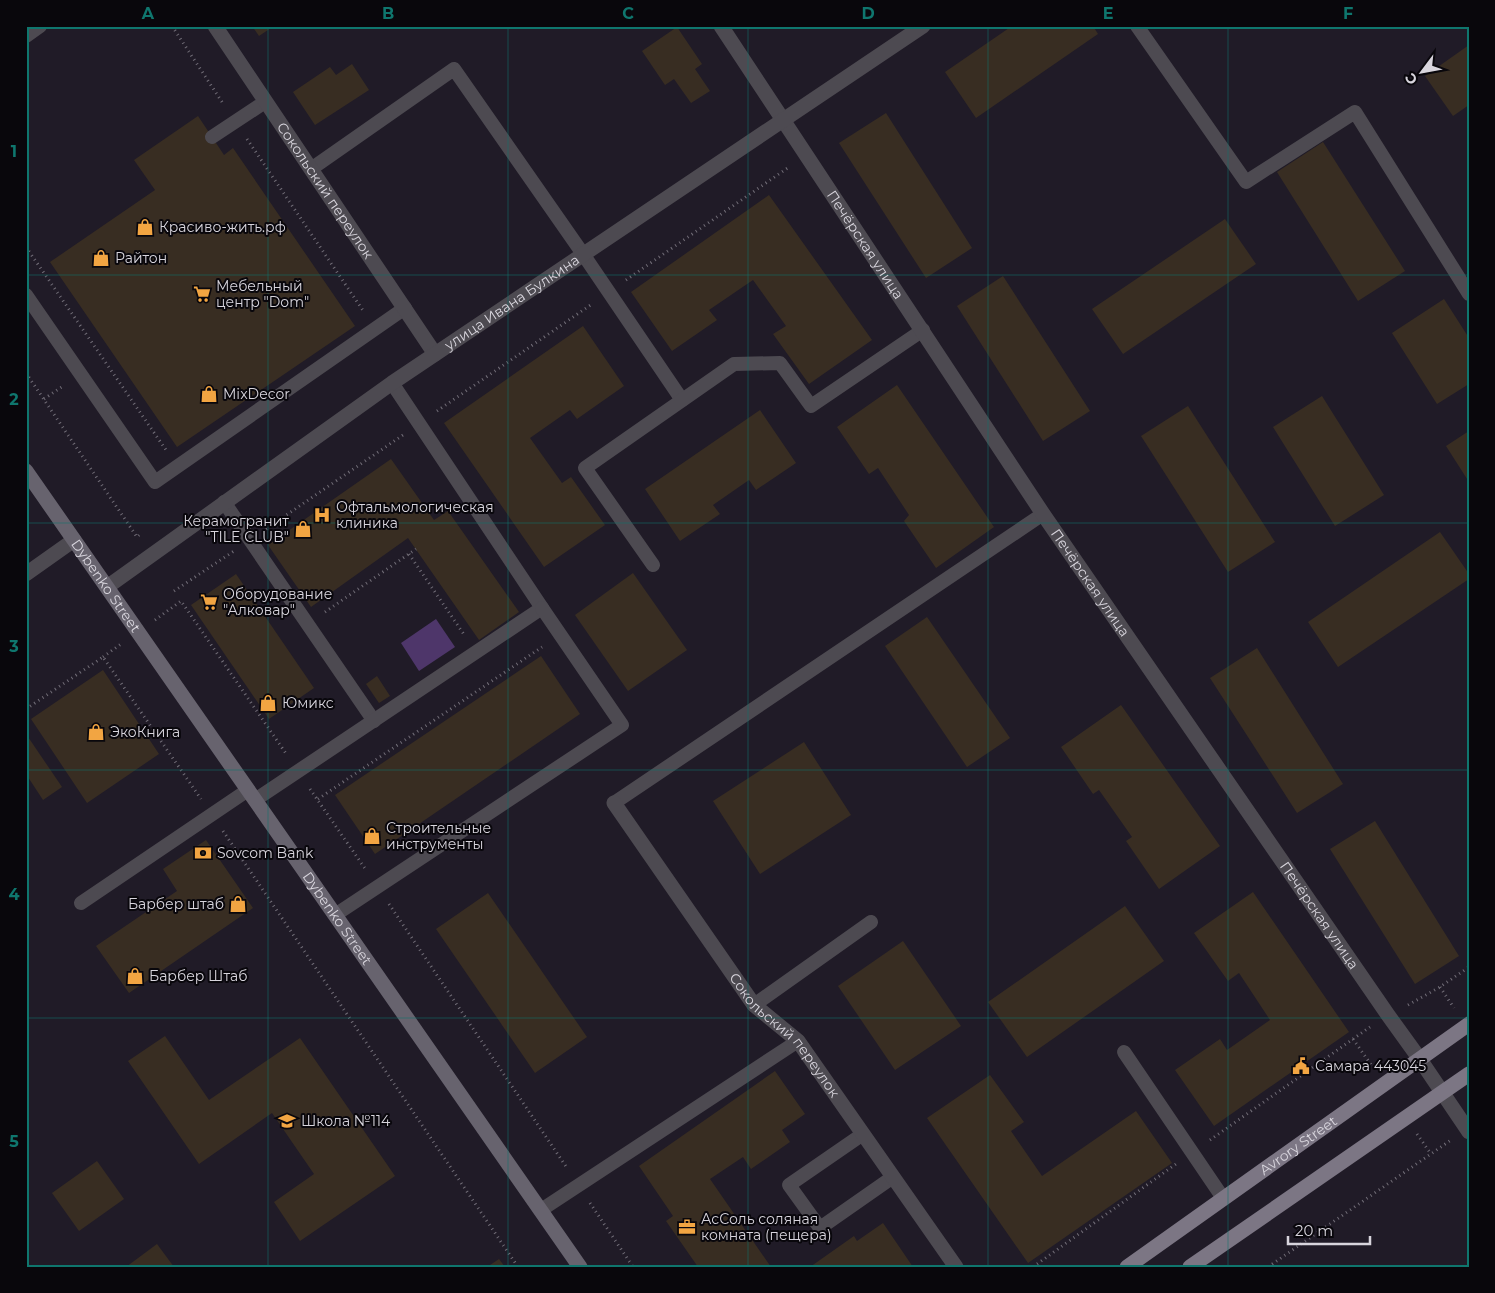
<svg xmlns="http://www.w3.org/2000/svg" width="1495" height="1293" viewBox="0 0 1495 1293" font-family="Montserrat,sans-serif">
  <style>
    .green { fill: #4e366a }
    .building { fill: #382d22 }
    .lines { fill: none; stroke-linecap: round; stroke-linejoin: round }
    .path { stroke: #726e78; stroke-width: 3; stroke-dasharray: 1 4; stroke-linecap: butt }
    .lane { stroke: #4d4a51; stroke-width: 14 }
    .street { stroke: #4d4a51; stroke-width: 15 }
    .secondary { stroke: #67636e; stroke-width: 15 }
    .primary { stroke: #7c7684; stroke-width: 15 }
    .grid { fill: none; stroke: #0f766e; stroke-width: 1; stroke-opacity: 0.55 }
    .labels { text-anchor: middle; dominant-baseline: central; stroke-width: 4; stroke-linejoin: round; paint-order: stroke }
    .street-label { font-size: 14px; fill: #d8d5dd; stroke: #09070c }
    .poi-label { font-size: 14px; fill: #d8d5dd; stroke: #09070c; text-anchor: start }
    .neatline { fill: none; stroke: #0f766e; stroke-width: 2 }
    .grid-label { font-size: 16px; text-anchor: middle; font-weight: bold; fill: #0f766e }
  </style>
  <rect width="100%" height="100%" fill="#201b27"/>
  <polygon class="green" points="436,619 455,647 419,671 401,643"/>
  <g class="building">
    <polygon points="252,26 274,26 259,36"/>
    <polygon points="1012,26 1093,26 1098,34 976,118 945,72"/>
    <polygon points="677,27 702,64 695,69 710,91 691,103 674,79 665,85 642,51"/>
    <polygon points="1469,45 1469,105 1453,116 1425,76"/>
    <polygon points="352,64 369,90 315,125 293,92 330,67 336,75"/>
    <polygon points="886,113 972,248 926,278 839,143"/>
    <polygon points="198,116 224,155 233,148 355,326 177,447 50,262 155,190 134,160"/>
    <polygon points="1323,142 1405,271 1358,301 1277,172"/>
    <polygon points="769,195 872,340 809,384 773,334 786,326 753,280 709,310 717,320 672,351 631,292"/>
    <polygon points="1225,219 1256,264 1123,354 1092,309"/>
    <polygon points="1003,276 1090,411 1043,441 957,306"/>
    <polygon points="1444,299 1469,338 1469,384 1437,404 1392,333"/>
    <polygon points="583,326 624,386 577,419 570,410 530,438 562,483 571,477 605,525 544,567 444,423"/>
    <polygon points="897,385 994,527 936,568 904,521 909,515 878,468 869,474 837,427"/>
    <polygon points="1322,396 1384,495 1335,526 1273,427"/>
    <polygon points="1188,406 1275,542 1228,572 1141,436"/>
    <polygon points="760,410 796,463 756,490 749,480 713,505 720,514 680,541 645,489"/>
    <polygon points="1469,431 1469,482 1446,446"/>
    <polygon points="391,459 434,520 448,511 519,612 479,640 408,538 311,607 268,545"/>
    <polygon points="1440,532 1469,574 1469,579 1338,667 1308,622"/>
    <polygon points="633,573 687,650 628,691 575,615"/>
    <polygon points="236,574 314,688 269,719 191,605"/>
    <polygon points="927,617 1010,738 967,767 885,646"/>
    <polygon points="1257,648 1343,784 1297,813 1210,678"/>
    <polygon points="541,656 580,714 375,854 335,795"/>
    <polygon points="103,670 159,754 87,803 31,719"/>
    <polygon points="377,676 390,696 379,703 366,684"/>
    <polygon points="1121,705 1220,846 1159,889 1126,841 1132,837 1099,790 1093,794 1061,747"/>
    <polygon points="26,734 62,787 43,800 26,774"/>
    <polygon points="804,742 851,815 760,874 713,801"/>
    <polygon points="1375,821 1459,956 1415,984 1330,849"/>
    <polygon points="206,840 253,908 129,993 96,946 177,891 163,869"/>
    <polygon points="1253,892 1349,1032 1214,1126 1175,1070 1220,1039 1227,1050 1270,1020 1239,973 1228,981 1194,933"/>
    <polygon points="488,893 587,1037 535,1073 436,929"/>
    <polygon points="1125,906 1164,961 1027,1057 988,1002"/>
    <polygon points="903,941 961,1026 895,1070 838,986"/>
    <polygon points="165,1036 209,1100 300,1038 395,1176 300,1241 274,1202 314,1174 272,1113 199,1164 128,1061"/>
    <polygon points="775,1071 805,1114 782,1130 790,1142 751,1169 743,1157 710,1179 771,1267 698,1267 666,1221 673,1216 639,1166"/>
    <polygon points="990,1075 1024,1122 1011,1131 1042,1176 1136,1111 1172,1163 1028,1263 927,1118"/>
    <polygon points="97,1161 124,1199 79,1231 52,1193"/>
    <polygon points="883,1223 913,1267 810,1267 854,1236 857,1241"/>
    <polygon points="157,1244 174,1267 126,1267"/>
    <polygon points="499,1259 505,1267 487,1267"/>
  </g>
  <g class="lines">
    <g class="path">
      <polyline points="172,26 224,105"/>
      <polyline points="247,139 364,312"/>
      <polyline points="26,247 166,450"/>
      <polyline points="626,280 789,167"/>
      <polyline points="26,373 137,537 139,535"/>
      <polyline points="44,399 63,386"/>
      <polyline points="437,411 592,304"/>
      <polyline points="266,529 403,435"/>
      <polyline points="409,554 465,636"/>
      <polyline points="174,591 234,551"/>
      <polyline points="325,612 416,549"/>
      <polyline points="155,620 181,601 287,755"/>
      <polyline points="103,657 121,644"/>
      <polyline points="26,709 103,657 201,799"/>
      <polyline points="310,789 366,870"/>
      <polyline points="318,799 542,647"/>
      <polyline points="223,831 518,1267"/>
      <polyline points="389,904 567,1168"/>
      <polyline points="1440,987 1454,1008"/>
      <polyline points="1408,1005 1440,987 1469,967"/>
      <polyline points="1353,1039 1372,1066"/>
      <polyline points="1417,1134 1431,1154"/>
      <polyline points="1210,1140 1370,1027"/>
      <polyline points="590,1203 633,1267"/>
      <polyline points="1033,1267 1176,1164"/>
      <polyline points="1268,1267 1451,1140"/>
    </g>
    <g class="lane">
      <polyline points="1137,26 1246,182 1355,112 1469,294"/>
      <polyline points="26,36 40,26"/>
      <polyline points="212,137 265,102"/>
      <polyline points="311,169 454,69 583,254 682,400"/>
      <polyline points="26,295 155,482 405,308"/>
      <polyline points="224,502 374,721"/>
      <polyline points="653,565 585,468 734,364 780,363 811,406 923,330"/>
      <polyline points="255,800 542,608 392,383"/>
      <polyline points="614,803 1043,514"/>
      <polyline points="81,903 248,790"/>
      <polyline points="335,915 622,725 542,608"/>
      <polyline points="754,1005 871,922"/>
      <polyline points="1124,1052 1223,1198"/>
      <polyline points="863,1134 789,1185 820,1228 893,1177"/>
      <polyline points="541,1210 798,1041"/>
    </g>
    <g class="street">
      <path id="s1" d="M215 26 435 354"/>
      <path id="s2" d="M721 26 1043 514 1388 1015 1419 1058 1469 1132"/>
      <polyline points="26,574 74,540"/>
      <path id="s3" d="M107 587 392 383 923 26"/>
      <path id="s4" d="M614 803 754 1005 798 1041 956 1267"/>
    </g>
    <path class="secondary" id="s5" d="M26 471 580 1267"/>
    <g class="primary">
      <path id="s6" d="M1127 1267 1469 1024"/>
      <polyline points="1190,1267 1469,1074"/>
    </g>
  </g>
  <path class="grid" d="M268 26V1267M508 26V1267M748 26V1267M988 26V1267M1228 26V1267M26 275H1469M26 523H1469M26 770H1469M26 1018H1469"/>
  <defs>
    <g id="shop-bare" transform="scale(1.35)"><path d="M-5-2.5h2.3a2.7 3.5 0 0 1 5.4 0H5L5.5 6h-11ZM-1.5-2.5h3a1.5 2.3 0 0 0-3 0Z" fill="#f2a542" stroke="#09070c" stroke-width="2.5" paint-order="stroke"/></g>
    <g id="supermarket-bare" transform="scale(1.35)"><path d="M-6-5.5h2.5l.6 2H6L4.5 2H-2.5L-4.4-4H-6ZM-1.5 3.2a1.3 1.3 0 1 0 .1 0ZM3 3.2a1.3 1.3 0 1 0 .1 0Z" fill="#f2a542" stroke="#09070c" stroke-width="2.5" paint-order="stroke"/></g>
    <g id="hospital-bare" transform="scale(1.35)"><path d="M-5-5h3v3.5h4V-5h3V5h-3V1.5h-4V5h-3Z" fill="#f2a542" stroke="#09070c" stroke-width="2.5" paint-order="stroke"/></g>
    <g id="bank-bare" transform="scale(1.35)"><path d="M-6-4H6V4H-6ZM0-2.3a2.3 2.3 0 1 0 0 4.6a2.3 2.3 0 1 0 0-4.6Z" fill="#f2a542" stroke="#09070c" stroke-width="2.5" paint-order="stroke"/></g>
    <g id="civic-bare" transform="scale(1.35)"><path d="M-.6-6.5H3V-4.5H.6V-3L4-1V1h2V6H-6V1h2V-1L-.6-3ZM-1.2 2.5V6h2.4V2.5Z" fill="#f2a542" stroke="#09070c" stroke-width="2.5" paint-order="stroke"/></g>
    <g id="school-bare" transform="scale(1.35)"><path d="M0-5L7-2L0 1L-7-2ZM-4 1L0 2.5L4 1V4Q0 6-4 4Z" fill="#f2a542" stroke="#09070c" stroke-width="2.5" paint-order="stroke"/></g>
    <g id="office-bare" transform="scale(1.35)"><path d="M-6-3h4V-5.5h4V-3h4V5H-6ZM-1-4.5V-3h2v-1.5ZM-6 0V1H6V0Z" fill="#f2a542" stroke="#09070c" stroke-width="2.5" paint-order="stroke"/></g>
  </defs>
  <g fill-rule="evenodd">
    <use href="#shop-bare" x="145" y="227"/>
    <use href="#shop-bare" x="101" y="258"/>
    <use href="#supermarket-bare" x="202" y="294"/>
    <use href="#shop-bare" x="209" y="394"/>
    <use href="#hospital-bare" x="322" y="515"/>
    <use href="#shop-bare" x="303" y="529"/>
    <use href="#supermarket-bare" x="209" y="602"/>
    <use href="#shop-bare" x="268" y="703"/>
    <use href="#shop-bare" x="96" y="732"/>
    <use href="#shop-bare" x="372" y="836"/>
    <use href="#bank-bare" x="203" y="853"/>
    <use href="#shop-bare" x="238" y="904"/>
    <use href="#shop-bare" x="135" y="976"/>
    <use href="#civic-bare" x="1301" y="1066"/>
    <use href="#school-bare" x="287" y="1121"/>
    <use href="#office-bare" x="687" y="1227"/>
  </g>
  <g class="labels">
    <g class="street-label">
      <text stroke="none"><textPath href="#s1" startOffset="198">Сокольский переулок</textPath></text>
      <text stroke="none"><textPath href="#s2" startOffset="262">Печёрская улица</textPath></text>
      <text stroke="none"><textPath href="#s3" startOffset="495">улица Ивана Булкина</textPath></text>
      <text stroke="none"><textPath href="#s2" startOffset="668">Печёрская улица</textPath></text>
      <text stroke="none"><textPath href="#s5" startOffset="140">Dybenko Street</textPath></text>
      <text stroke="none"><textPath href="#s2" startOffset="1072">Печёрская улица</textPath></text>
      <text stroke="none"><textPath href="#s5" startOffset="545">Dybenko Street</textPath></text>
      <text stroke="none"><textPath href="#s4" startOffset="289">Сокольский переулок</textPath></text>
      <text stroke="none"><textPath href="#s6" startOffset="210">Avrory Street</textPath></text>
    </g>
    <g class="poi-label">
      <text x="159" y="227">Красиво-жить.рф</text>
      <text x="115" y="258">Райтон</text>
      <text x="216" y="286">Мебельный<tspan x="216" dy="16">центр "Dom"</tspan></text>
      <text x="223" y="394">MixDecor</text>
      <text x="336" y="507">Офтальмологическая<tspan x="336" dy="16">клиника</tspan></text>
      <text x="289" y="521" text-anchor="end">Керамогранит<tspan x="289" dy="16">"TILE CLUB"</tspan></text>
      <text x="223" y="594">Оборудование<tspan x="223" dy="16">"Алковар"</tspan></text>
      <text x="282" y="703">Юмикс</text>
      <text x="110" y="732">ЭкоКнига</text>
      <text x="386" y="828">Строительные<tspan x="386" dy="16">инструменты</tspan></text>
      <text x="217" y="853">Sovcom Bank</text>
      <text x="224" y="904" text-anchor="end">Барбер штаб</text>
      <text x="149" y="976">Барбер Штаб</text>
      <text x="1315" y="1066">Самара 443045</text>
      <text x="301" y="1121">Школа №114</text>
      <text x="701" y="1219">АсСоль соляная<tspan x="701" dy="16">комната (пещера)</tspan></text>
    </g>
  </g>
  <rect width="1495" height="1293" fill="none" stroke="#09070c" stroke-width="55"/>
  <g transform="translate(1422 72) rotate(238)" stroke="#09070c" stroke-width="4" paint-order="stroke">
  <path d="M0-4L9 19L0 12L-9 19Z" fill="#d8d5dd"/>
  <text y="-8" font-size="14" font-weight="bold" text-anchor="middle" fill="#d8d5dd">С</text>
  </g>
  <path d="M1288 1236v8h82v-8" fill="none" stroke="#d8d5dd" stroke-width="2.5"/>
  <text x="1295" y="1236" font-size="15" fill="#d8d5dd" stroke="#09070c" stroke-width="4" paint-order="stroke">20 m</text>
  <rect x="28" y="28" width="1440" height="1238" class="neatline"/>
  <g class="grid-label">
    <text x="148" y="19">A</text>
    <text x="388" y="19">B</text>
    <text x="628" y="19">C</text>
    <text x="868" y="19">D</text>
    <text x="1108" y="19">E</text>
    <text x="1348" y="19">F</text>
    <text x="14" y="157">1</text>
    <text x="14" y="405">2</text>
    <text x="14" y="652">3</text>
    <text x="14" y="900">4</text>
    <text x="14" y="1147">5</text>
  </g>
</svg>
